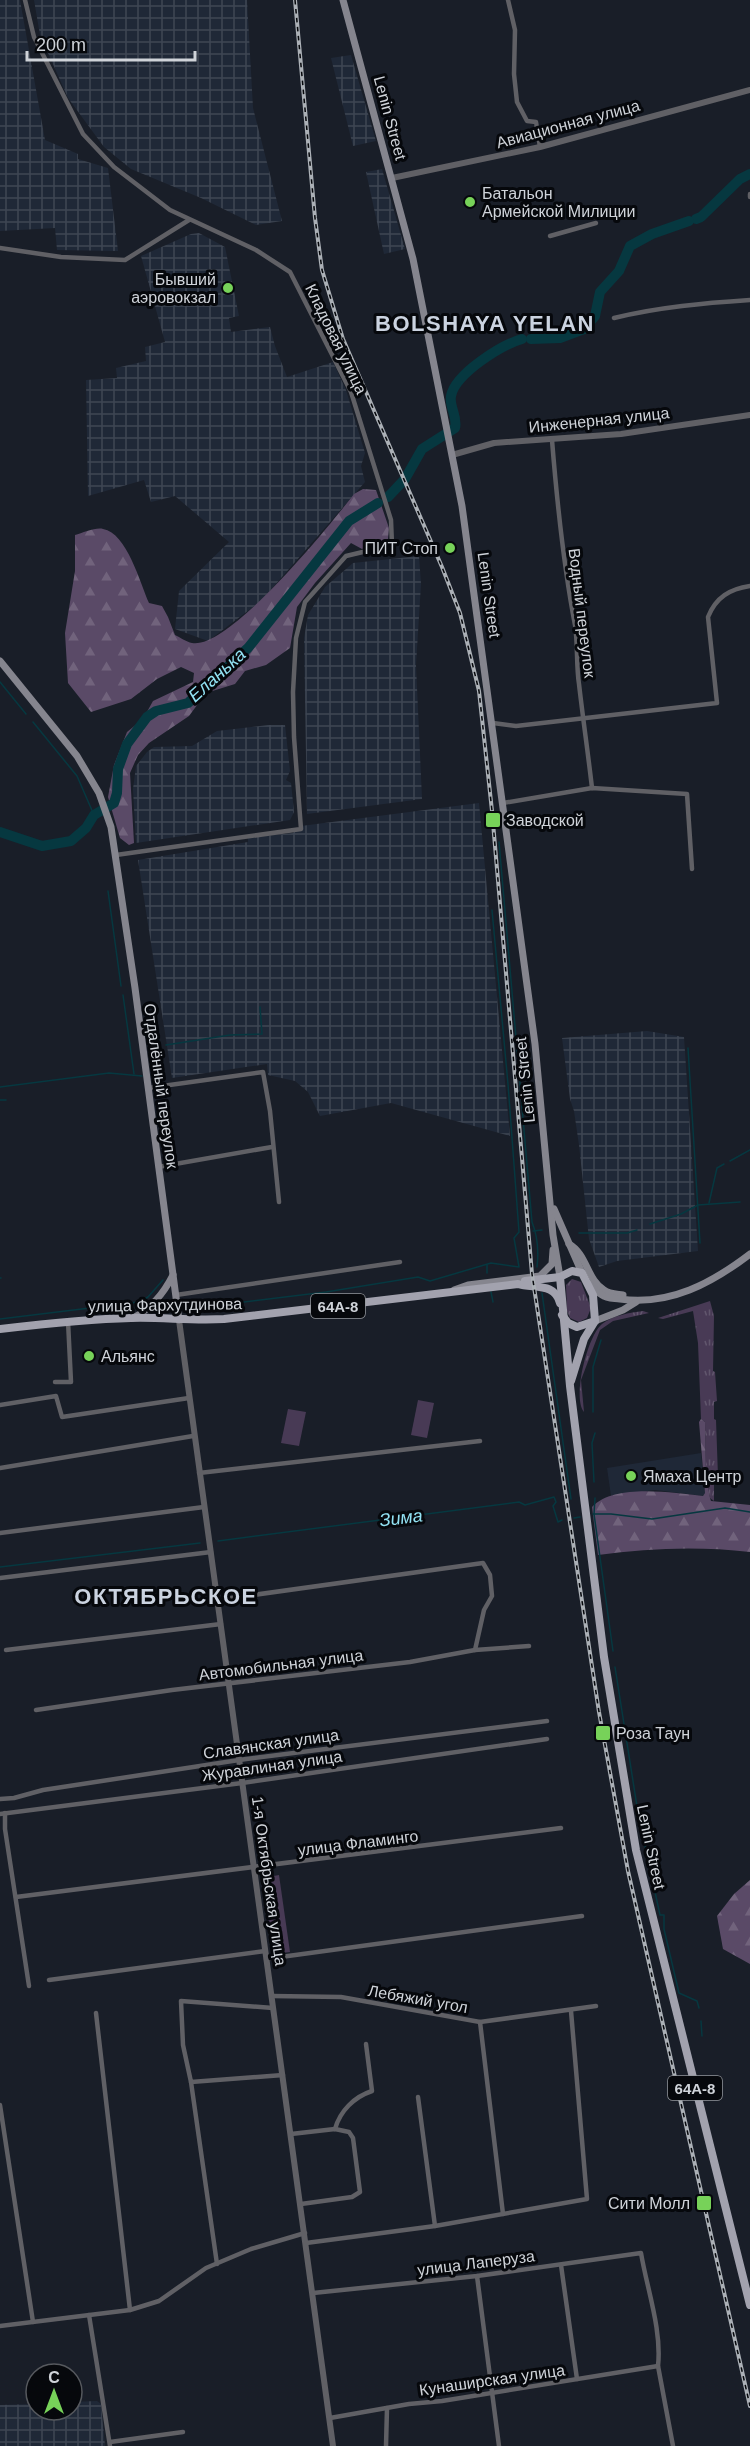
<svg xmlns="http://www.w3.org/2000/svg" width="750" height="2446" viewBox="0 0 750 2446" font-family="Arial,sans-serif">
  <style>
    .built { fill: #1f2837 }
    .industrial { fill: url(#industrial-grid) }
    .grass { fill: url(#grass-tufts) }
    .forest { fill: url(#forest-firs) }
    .park { fill: #483a55 }
    .lines { fill: none; stroke-linecap: round; stroke-linejoin: round }
    .stream { stroke: #063840; stroke-width: 1.5 }
    .river { stroke: #063840; stroke-width: 10 }
    .minor { stroke: #606065; stroke-width: 4.5 }
    .tertiary { stroke: #606065; stroke-width: 6 }
    .secondary { stroke: #85858e; stroke-width: 7 }
    .primary { stroke: #a2a2ae; stroke-width: 8 }
    .rail-casing { stroke: #abb0b6; stroke-width: 4 }
    .rail { stroke: #06080c; stroke-width: 1.5; stroke-dasharray: 4.5; stroke-linecap: butt }
    .poi-dot { fill: #77d259; stroke: #06080c; stroke-width: 2 }
    .labels { text-anchor: middle; dominant-baseline: central; stroke-width: 6; stroke-linejoin: round; paint-order: stroke }
    .shield { fill: #06080c; stroke: #93969c; stroke-width: 1.5 }
    .shield-label { font-size: 15px; font-weight: bold; fill: #cfd3d9 }
    .street-label { font-size: 16px; fill: #cfd3d9; stroke: #06080c }
    .poi-label { font-size: 16px; fill: #cfd3d9; stroke: #06080c; text-anchor: start }
    .water-label { font-size: 18px; font-style: italic; fill: #92e2f3; stroke: #06080c }
    .district-label { font-size: 22px; font-weight: bold; letter-spacing: 1.5px; fill: #cbd3e0; stroke: #06080c }
  </style>
  <defs>
    <pattern id="industrial-grid" width="8" height="8" patternUnits="userSpaceOnUse" patternTransform="scale(1.5)"><rect width="8" height="8" fill="#1f2837"/><path d="M0 4h8M4 0v8" fill="none" stroke="#3e4653"/></pattern>
    <pattern id="grass-tufts" width="24" height="20" patternUnits="userSpaceOnUse" patternTransform="scale(1.5)"><rect width="24" height="20" fill="#483a55"/><path d="M3 7l-1-3M5 7V3M7 7l1-3M15 17l-1-3M17 17v-4M19 17l1-3" fill="none" stroke="#61566d"/></pattern>
    <pattern id="forest-firs" width="22" height="20" patternUnits="userSpaceOnUse" patternTransform="scale(1.5)"><rect width="22" height="20" fill="#5a4a67"/><path d="M5 1l3.5 6h-7zM16 11l3.5 6h-7z" fill="#71637c"/></pattern>
  </defs>
  <rect width="100%" height="100%" fill="#191e28"/>
  <polygon class="built" points="701,1453 705,1493 703,1496 655,1490 611,1496 607,1468"/>
  <g class="industrial">
    <polygon points="0,0 20,0 45,140 78,154 78,159 108,168 118,251 57,250 55,228 0,231"/>
    <polygon points="34,0 247,0 253,108 282,221 256,225 201,198 131,169 104,147 68,98 40,35"/>
    <polygon points="351,55 376,141 353,146 331,58"/>
    <polygon points="382,169 405,249 384,254 366,172"/>
    <polygon points="199,233 225,247 239,316 229,318 231,332 270,327 275,346 287,377 333,362 346,390 365,453 361,466 365,482 261,601 208,641 175,629 179,591 229,542 175,496 151,502 144,480 88,496 86,380 117,378 116,368 146,361 145,347 165,342 141,256 191,234"/>
    <polygon points="419,556 421,584 416,665 422,799 307,814 304,638 308,615 325,587 353,563"/>
    <polygon points="268,725 285,725 290,771 286,780 291,783 294,812 290,820 136,843 133,789 136,766 147,752 154,747 192,746 217,731"/>
    <polygon points="479,803 510,1136 391,1103 320,1116 308,1092 295,1081 268,1075 267,1064 172,1078 138,860 248,842 248,838 293,833 301,826"/>
    <polygon points="647,1031 684,1037 698,1251 617,1261 599,1267 589,1239 579,1145 574,1111 570,1099 562,1038"/>
    <polygon points="97,2401 101,2404 105,2446 0,2446 0,2405 36,2404 36,2410 72,2410 72,2402"/>
  </g>
  <g class="grass">
    <polygon points="572,1279 581,1282 591,1308 587,1318 579,1322 570,1318 567,1311 566,1285"/>
    <polygon points="710,1301 714,1316 713,1371 715,1372 717,1401 714,1402 714,1419 716,1420 718,1477 714,1483 714,1501 710,1498 706,1475 705,1422 701,1419 698,1343 693,1311 663,1319 658,1318"/>
    <path d="M643 1311 649 1313 613 1321 600 1330 581 1380 584 1412C572 1396 588 1335 602 1324 613 1315 630 1313 643 1311Z"/>
  </g>
  <g class="forest">
    <path d="M363 489 376 490 389 528 388 539 362 549 351 543 315 583 297 607 290 648 266 665 245 671 235 684 206 693 189 716 149 743 138 755 130 773 134 843 129 845 120 838 108 797 114 765 127 732 143 719 153 701 193 682 194 673 181 667 157 679 131 699 91 712 68 683 65 633 75 571V535C83 533 96 527 103 529 127 533 140 583 149 603L162 606 168 617 175 635C180 637 186 642 192 643 229 650 331 524 354 494Z"/>
    <path d="M701 1419 705 1422 706 1475 710 1498 711 1501 750 1505V1552C699 1546 649 1548 598 1555L592 1507C615 1483 672 1493 703 1496L705 1493 699 1422Z"/>
    <polygon points="750,1880 750,1964 723,1949 717,1916 734,1894"/>
  </g>
  <g class="park">
    <polygon points="418,1400 434,1403 427,1438 411,1435"/>
    <polygon points="288,1409 306,1412 299,1446 281,1443"/>
    <polygon points="279,1875 290,1952 273,1954 263,1878"/>
  </g>
  <g class="lines">
    <g class="stream">
      <polyline points="0,682 26,714"/>
      <polyline points="33,722 77,776 94,815"/>
      <path d="M499 842 532 1222C538 1237 539 1250 537 1267"/>
      <polyline points="108,891 121,986"/>
      <polyline points="123,995 134,1074"/>
      <polyline points="166,1045 230,1035 262,1034 260,1007"/>
      <polyline points="688,1048 700,1243"/>
      <polyline points="152,1075 157,1073 153,1046 158,1046"/>
      <polyline points="0,1087 109,1073 142,1076"/>
      <polyline points="0,1100 6,1100"/>
      <polyline points="730,1161 750,1150"/>
      <polyline points="709,1203 717,1168 724,1164"/>
      <polyline points="650,1224 681,1214 698,1205 740,1202"/>
      <polyline points="533,1231 542,1230"/>
      <polyline points="579,1233 627,1233 637,1230"/>
      <polyline points="487,1265 487,1273"/>
      <polyline points="0,1278 1,1278"/>
      <polyline points="491,1292 493,1302"/>
      <polyline points="542,1293 571,1499"/>
      <polyline points="186,1300 198,1305 220,1305 326,1292 418,1277 430,1281 491,1263 519,1267 514,1238 519,1232 508,1084 492,910"/>
      <polyline points="160,1306 168,1302"/>
      <polyline points="0,1319 139,1302 148,1297 163,1280"/>
      <polyline points="593,1412 593,1367 601,1340"/>
      <polyline points="594,1482 592,1443 595,1433"/>
      <polyline points="595,1498 594,1514 613,1651"/>
      <polyline points="593,1514 611,1514 652,1519 725,1508 750,1512"/>
      <polyline points="574,1518 580,1517"/>
      <polyline points="218,1541 519,1502 525,1505 554,1497 556,1502 553,1506 558,1522 562,1520"/>
      <polyline points="0,1567 200,1543"/>
      <polyline points="615,1667 639,1819"/>
      <polyline points="642,1832 660,1915 664,1915 664,1929 679,1993 697,2001 699,2008"/>
      <polyline points="701,2021 702,2036"/>
    </g>
    <g class="river">
      <polyline points="696,219 701,217 740,179 750,174"/>
      <polyline points="531,339 560,338 584,329 595,316 600,292 619,271 630,246 652,234 689,221"/>
      <path d="M388 497 405 479 422 449 455 428C458 417 449 407 451 396 455 374 501 345 522 339"/>
      <polyline points="0,832 42,846 71,841 86,828 94,815 114,803 117,793 118,769 127,744 147,717 156,711 188,703 248,648 349,521 378,503"/>
    </g>
    <g class="minor">
      <polyline points="25,0 34,37 83,134 114,167 170,210 256,250 290,272 351,392 391,520 392,545 346,556 305,602 296,638 293,692 294,737 301,829 116,855"/>
      <polyline points="508,0 515,30 514,74 517,102 527,121 536,122 540,147"/>
      <polyline points="750,194 750,197"/>
      <polyline points="550,236 596,223"/>
      <polyline points="0,248 61,257 125,260 189,220"/>
      <path d="M614 318C659 307 705 303 750 300"/>
      <path d="M552 440C557 502 563 563 575 625 578 644 576 665 579 684 583 719 588 753 592 788"/>
      <path d="M493 723 516 726 717 703 708 617C716 597 730 589 750 586"/>
      <polyline points="503,803 592,788 687,794 692,869"/>
      <polyline points="148,1088 263,1072 270,1111 279,1202"/>
      <polyline points="158,1167 272,1147"/>
      <polyline points="176,1295 400,1262"/>
      <polyline points="55,1382 71,1382 68,1321"/>
      <polyline points="0,1405 56,1396 62,1417 189,1398"/>
      <polyline points="0,1468 193,1436"/>
      <polyline points="199,1473 480,1441"/>
      <polyline points="0,1533 204,1507"/>
      <polyline points="0,1578 211,1552"/>
      <polyline points="217,1600 483,1563 490,1575 492,1596 484,1610 475,1650"/>
      <polyline points="6,1650 221,1624"/>
      <polyline points="36,1710 172,1690 410,1662 475,1650 529,1646"/>
      <polyline points="0,1799 14,1798 43,1790 239,1760 547,1721"/>
      <polyline points="5,1813 5,1829 29,1986"/>
      <polyline points="0,1814 242,1783 547,1739"/>
      <polyline points="16,1897 561,1828"/>
      <polyline points="266,1959 582,1916"/>
      <polyline points="49,1980 265,1951"/>
      <polyline points="272,1996 341,1997 480,2022 596,2006"/>
      <polyline points="273,2008 181,2001 183,2045 191,2082 283,2075"/>
      <polyline points="96,2013 130,2310"/>
      <polyline points="480,2022 503,2214"/>
      <polyline points="191,2082 217,2264"/>
      <polyline points="418,2097 435,2226"/>
      <polyline points="0,2105 33,2322"/>
      <path d="M335 2129C340 2111 354 2097 372 2091L366 2044"/>
      <polyline points="291,2134 335,2129 349,2132 353,2138 360,2192 352,2197 301,2204"/>
      <polyline points="306,2243 435,2226 587,2199 571,2011"/>
      <polyline points="561,2265 577,2379"/>
      <polyline points="477,2276 499,2446"/>
      <path d="M313 2293 477 2276 641 2253C647 2289 662 2330 658 2366L673 2446"/>
      <polyline points="89,2315 110,2446"/>
      <polyline points="0,2326 130,2310 159,2301 206,2268 251,2249 305,2233"/>
      <polyline points="330,2418 409,2404 442,2401 658,2366"/>
      <polyline points="110,2442 183,2432"/>
      <polyline points="386,2446 387,2408"/>
    </g>
    <g class="tertiary">
      <polyline points="392,178 540,147 750,90"/>
      <polyline points="452,455 494,443 621,434 750,415"/>
      <polyline points="179,1320 333,2446"/>
    </g>
    <g class="secondary">
      <polyline points="343,0 413,259 462,506 535,1044 553,1235 560,1277"/>
      <polyline points="0,661 77,756 99,793 111,827 135,988 179,1320"/>
      <polyline points="554,1209 582,1273"/>
      <path d="M569 1244C587 1254 587 1280 604 1290 609 1294 617 1294 623 1295"/>
      <path d="M588 1283C592 1287 597 1292 602 1295 607 1299 614 1298 620 1299 670 1306 712 1283 750 1254"/>
      <polyline points="454,1290 468,1285 540,1276 552,1264 553,1250"/>
      <path d="M133 1318C150 1309 164 1293 173 1275"/>
      <polyline points="595,1321 623,1310 636,1302"/>
    </g>
    <g class="primary">
      <polyline points="560,1277 570,1386 604,1657 636,1850 750,2305"/>
      <polyline points="525,1281 560,1277 572,1271 582,1273 593,1295 595,1321 584,1339 571,1381"/>
      <polyline points="562,1315 568,1323 577,1327 595,1321"/>
      <path d="M0 1329C43 1324 87 1319 131 1318 162 1317 193 1321 224 1319L518 1284C533 1289 555 1282 560 1303"/>
    </g>
    <g class="rail-casing">
      <polyline id="rail" points="295,0 315,218 322,270 343,339 442,567 460,613 479,691 492,811 532,1274 599,1712 628,1871 750,2406"/>
    </g>
    <use href="#rail" class="rail"/>
  </g>
  <g class="poi-dot">
    <circle cx="470" cy="202" r="6"/>
    <circle cx="228" cy="288" r="6"/>
    <circle cx="450" cy="548" r="6"/>
    <rect x="485" y="812" width="16" height="16" rx="3"/>
    <circle cx="89" cy="1356" r="6"/>
    <circle cx="631" cy="1476" r="6"/>
    <rect x="595" y="1725" width="16" height="16" rx="3"/>
    <rect x="696" y="2195" width="16" height="16" rx="3"/>
  </g>
  <g class="labels">
    <g class="shield">
      <rect x="311" y="1294" width="54" height="24" rx="4.5"/>
      <rect x="668" y="2076" width="54" height="24" rx="4.5"/>
    </g>
    <g class="shield-label">
      <text x="338" y="1306">64А-8</text>
      <text x="695" y="2088">64А-8</text>
    </g>
    <g class="street-label">
      <text transform="translate(390 118) rotate(75)">Lenin Street</text>
      <text transform="translate(568 124) rotate(-15)">Авиационная улица</text>
      <text transform="translate(336 339) rotate(64)">Кладовая улица</text>
      <text transform="translate(599 420) rotate(-6)">Инженерная улица</text>
      <text transform="translate(489 595) rotate(82)">Lenin Street</text>
      <text transform="translate(582 613) rotate(83)">Водный переулок</text>
      <text transform="translate(525 1080) rotate(-96)">Lenin Street</text>
      <text transform="translate(161 1086) rotate(82)">Отдалённый переулок</text>
      <text transform="translate(165 1305) rotate(-1)">улица Фархутдинова</text>
      <text transform="translate(281 1665) rotate(-7)">Автомобильная улица</text>
      <text transform="translate(271 1744) rotate(-8)">Славянская улица</text>
      <text transform="translate(272 1766) rotate(-8)">Журавлиная улица</text>
      <text transform="translate(358 1843) rotate(-7)">улица Фламинго</text>
      <text transform="translate(651 1847) rotate(78)">Lenin Street</text>
      <text transform="translate(269 1881) rotate(82)">1-я Октябрьская улица</text>
      <text transform="translate(418 1999) rotate(10)">Лебяжий угол</text>
      <text transform="translate(476 2263) rotate(-7)">улица Лаперуза</text>
      <text transform="translate(492 2380) rotate(-8)">Кунаширская улица</text>
    </g>
    <g class="poi-label">
      <text x="482" y="193">Батальон<tspan x="482" dy="18">Армейской Милиции</tspan></text>
      <text x="216" y="279" text-anchor="end">Бывший<tspan x="216" dy="18">аэровокзал</tspan></text>
      <text x="438" y="548" text-anchor="end">ПИТ Стоп</text>
      <text x="506" y="820">Заводской</text>
      <text x="101" y="1356">Альянс</text>
      <text x="643" y="1476">Ямаха Центр</text>
      <text x="616" y="1733">Роза Таун</text>
      <text x="690" y="2203" text-anchor="end">Сити Молл</text>
    </g>
    <g class="water-label">
      <text transform="translate(217 675) rotate(-42)">Еланька</text>
      <text transform="translate(401 1518) rotate(-7)">Зима</text>
    </g>
    <g class="district-label">
      <text x="485" y="323">BOLSHAYA YELAN</text>
      <text x="166" y="1596">ОКТЯБРЬСКОЕ</text>
    </g>
  </g>
  <g transform="translate(54 2392)"><circle r="28" fill="#06080c" stroke="#56595e" stroke-width="1.5"/>
  <path d="M0-4.5L10 22L0 15L-10 22Z" fill="#77d259"/>
  <text y="-9" font-size="16" font-weight="bold" text-anchor="middle" fill="#cfd3d9">С</text>
  </g>
  <path d="M27 51v9h168v-9" fill="none" stroke="#cfd3d9" stroke-width="3"/>
  <text x="36" y="51" font-size="18" fill="#cfd3d9" stroke="#06080c" stroke-width="4.5" paint-order="stroke">200 m</text>
</svg>
